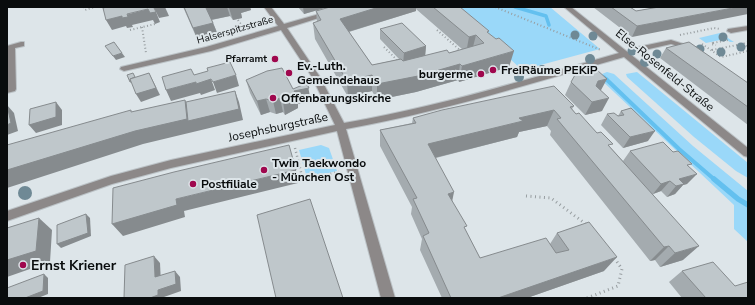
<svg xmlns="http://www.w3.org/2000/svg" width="755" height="305" viewBox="0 0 755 305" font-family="'Nunito Sans',sans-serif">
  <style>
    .green { fill: #9ad8f9 }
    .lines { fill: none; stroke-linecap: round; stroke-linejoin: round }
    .stream-far2 { stroke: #63c0ef; stroke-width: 3.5 }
    .stream-far1 { stroke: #63c0ef; stroke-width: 4 }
    .stream { stroke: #63c0ef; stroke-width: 5.5 }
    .minor-casing { stroke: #bbc2c6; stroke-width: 2 }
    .path-far2 { stroke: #989ea1; stroke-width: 2; stroke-dasharray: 1 2.5; stroke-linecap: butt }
    .path-far1 { stroke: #989ea1; stroke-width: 2.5; stroke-dasharray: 1 3; stroke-linecap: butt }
    .path { stroke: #989ea1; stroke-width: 3; stroke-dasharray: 1 3.5; stroke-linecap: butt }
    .minor { fill: #8c8888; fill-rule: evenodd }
    .tree { fill: #6f8995 }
    .wall { fill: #a4abaf; fill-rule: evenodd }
    .shaded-wall { fill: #868b8e }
    .building { fill: #bfc7cb; stroke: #868b8e }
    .poi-dot { fill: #9f074d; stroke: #dde5e9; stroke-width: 1.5 }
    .labels { text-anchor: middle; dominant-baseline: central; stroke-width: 4; stroke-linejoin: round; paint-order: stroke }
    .far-street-label { font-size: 10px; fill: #090c0d; stroke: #dde5e9 }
    .far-poi-label { font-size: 10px; font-weight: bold; fill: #090c0d; stroke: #dde5e9; text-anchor: end }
    .poi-label { font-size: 12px; font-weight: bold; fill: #090c0d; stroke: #dde5e9; text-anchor: start }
    .street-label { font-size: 12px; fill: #090c0d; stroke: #dde5e9 }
    .near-poi-label { font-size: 14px; font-weight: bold; fill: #090c0d; stroke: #dde5e9; text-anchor: start }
  </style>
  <rect width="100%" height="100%" fill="#dde5e9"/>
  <g class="green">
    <polygon points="445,7 550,7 600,49 522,70 493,43"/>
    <polygon points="720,33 734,42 730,42 725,39 706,43 699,38"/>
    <polygon points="607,72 614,74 693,146 748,191 748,242 734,229 734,205 597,76"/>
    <polygon points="637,72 748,163 748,178 736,171 694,137 627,77 626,74"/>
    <polygon points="321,145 329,148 337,171 307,178 299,150"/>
  </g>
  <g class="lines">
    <g class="stream-far2">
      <polyline points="515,7 546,16 549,25"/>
      <polyline points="604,77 607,80"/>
    </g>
    <polyline class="stream-far1" points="606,79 679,149 715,180"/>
    <polyline class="stream" points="714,179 738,199 748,205"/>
    <g class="minor-casing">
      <g id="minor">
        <path d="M264 7H271L284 24 344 7H354L287 28 320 77 344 123C437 107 528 79 619 53L564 7H571L748 148V157L744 156 624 57C532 83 441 112 346 129L395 298H381L337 131 171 168 112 184 7 221V211L111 176 171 160 335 125 312 77 281 30 211 51 124 71 120 69 121 67 206 47 278 26Z"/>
        <polygon points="748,26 748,30 731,33 727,31 728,29"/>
        <polygon points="671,40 696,48 692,50 671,44 636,52 632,50 633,48"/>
        <polygon points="21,42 24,42 24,46 15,48 16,89 15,91 7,93 7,46"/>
      </g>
    </g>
    <g class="path-far2">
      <polyline points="84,7 85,10 95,7"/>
      <polyline points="495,7 601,50"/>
      <polyline points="238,20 244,29"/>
      <polyline points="142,27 146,53"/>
      <polyline points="130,30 155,24"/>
      <polyline points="437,30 462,52"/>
      <polyline points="680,35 714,28 720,29"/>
      <polyline points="748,42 742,44 748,47"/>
      <polyline points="713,43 728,40"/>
      <polyline points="713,43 711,44 716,45"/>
      <polyline points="702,44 721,57 748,51"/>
      <polyline points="384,47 399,62"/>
      <polyline points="712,50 742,44"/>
    </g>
    <g class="path-far1">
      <polyline points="295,148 303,180"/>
      <polyline points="303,180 339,172"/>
    </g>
    <g class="path">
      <polyline points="303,179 308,179"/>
      <polyline points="526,196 551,198 587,225"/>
      <polyline points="587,298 618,286 622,269 613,256"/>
    </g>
    <use href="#minor" class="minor"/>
  </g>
  <g class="tree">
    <circle cx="575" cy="35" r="4.5"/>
    <circle cx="593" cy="36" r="4.5"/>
    <circle cx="723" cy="37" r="4.5"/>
    <circle cx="741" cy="47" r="4.5"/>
    <circle cx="700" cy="49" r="4.5"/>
    <circle cx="632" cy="51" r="4.5"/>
    <circle cx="721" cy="52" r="4.5"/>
    <circle cx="657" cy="54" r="4.5"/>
    <circle cx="590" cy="59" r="5"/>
    <circle cx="645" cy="62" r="5"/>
    <circle cx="542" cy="70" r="5"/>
    <circle cx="519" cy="77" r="5"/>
    <circle cx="25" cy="193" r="7"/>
  </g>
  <g class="wall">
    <polygon points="183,7 250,7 251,10 241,13 242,18 233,20 230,16 212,20 218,35 198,41"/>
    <polygon points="298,7 328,7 304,14"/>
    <path d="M330 7H460L488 33 509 67 459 82 458 80 416 92 377 100 372 91 348 97 315 39 313 23 317 22 316 11ZM416 9 462 49 449 53 425 56 426 46 380 29V39L399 59 372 65 349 32 416 11Z"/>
    <polygon points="593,7 630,7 636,11 659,7 632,37"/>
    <polygon points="666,48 748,83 748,125 660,58"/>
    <polygon points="246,80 293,89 311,102 298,104 298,108 285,115 283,112 276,114 270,112 261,115 250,93"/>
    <polygon points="571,82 601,91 602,111 585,115 565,95"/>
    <polygon points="574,106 572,109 576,114 597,133 623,161 630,151 689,166 687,184 683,185 675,194 667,197 661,191 653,194 683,260 660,267 655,260 650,261 550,135 551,131 547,126 519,132 517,137 436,158 452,201 466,231 480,258 550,244 557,233 604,271 527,298 442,298 420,250 422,239 411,214 412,207 380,146 380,130 412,123 413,118"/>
    <polygon points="631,108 648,141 623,148 601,125 607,114 618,116 621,111"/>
    <polygon points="682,271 735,286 748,298 682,298 669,282"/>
  </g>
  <g class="shaded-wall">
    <polygon points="159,7 165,7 169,16 159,18 154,8"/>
    <polygon points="209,7 227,7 230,16 210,20 206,8"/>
    <polygon points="233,7 250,7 251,10 241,13 242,18 233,20 229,8"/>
    <polygon points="303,7 328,7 304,14"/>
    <polygon points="379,7 416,7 416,11 341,34 340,19"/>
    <polygon points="738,7 748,7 748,14 632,37 637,26"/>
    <polygon points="148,9 156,12 160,22 155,24 153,20 132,25 133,27 127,28 126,26 112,30 106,20"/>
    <polygon points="213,23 218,35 198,41 193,28"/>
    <polygon points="476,35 472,51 466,53 469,37"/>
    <polygon points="426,46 425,57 403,64 404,53"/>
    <polygon points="514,51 509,67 459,82 462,66"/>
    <polygon points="122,53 125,57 116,60 113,56"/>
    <polygon points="460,64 458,80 416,92 377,100 377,84"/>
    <polygon points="149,73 160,95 141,102 136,94"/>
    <polygon points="236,75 239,86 217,93 213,82"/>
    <polygon points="372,75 372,91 348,97 347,81"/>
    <polygon points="211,79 215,90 201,95 200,93 171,101 166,90 196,82"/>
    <polygon points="607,79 600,92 592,94 598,81"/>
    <polygon points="308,86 311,102 298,104 298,108 285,115 283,102 294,91"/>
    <polygon points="235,91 239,102 243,120 143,144 7,188 7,170 185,100 191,113"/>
    <polygon points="280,98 283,112 276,114 273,101"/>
    <polygon points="609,98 602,111 585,115 592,102"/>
    <polygon points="266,99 270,112 261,115 257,101"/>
    <polygon points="56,102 62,110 62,125 36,133 29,125"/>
    <polygon points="7,105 14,113 18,131 7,135"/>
    <polygon points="554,110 547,126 519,132 517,137 426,160 428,144 519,118"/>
    <polygon points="655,131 648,141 623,148 630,137"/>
    <polygon points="296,170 298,183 184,211 185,217 123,236 112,224 176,199"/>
    <polygon points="697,174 687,184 683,185 675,194 667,197 676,186 679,179"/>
    <polygon points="670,181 661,191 653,194 661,184"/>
    <polygon points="454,192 451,207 448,194"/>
    <polygon points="86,214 90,218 91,236 61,248 57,244"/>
    <polygon points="39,218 52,230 50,262 7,277 7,260"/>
    <polygon points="669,246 655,260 650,261 664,247"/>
    <polygon points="699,246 683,260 660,267 675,253"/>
    <polygon points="154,256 160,263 161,284 155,277"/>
    <polygon points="617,257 604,271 527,298 498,298"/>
    <polygon points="175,271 180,277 181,291 164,297 164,298 150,298 158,290"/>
    <polygon points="44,274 48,278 48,294 38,298 25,298"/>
  </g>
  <g class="building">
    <polygon points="107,7 159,7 154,8 156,12 150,13 148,9 127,14 128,17 122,18 122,16 106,20 103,8"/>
    <polygon points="184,7 209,7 206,8 213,23 193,28"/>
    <polygon points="330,7 379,7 340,19 372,65 401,59 403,61 447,50 449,53 484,43 476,35 469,37 433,7 460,7 489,31 487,32 496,39 499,38 514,51 462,66 460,64 418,76 377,84 372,75 347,81 313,23 321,20 316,11"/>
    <polygon points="611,7 630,7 636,11 659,7 738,7 637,26"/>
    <polygon points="402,23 426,46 404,53 380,29"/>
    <polygon points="114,42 122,53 113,56 105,46"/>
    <polygon points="689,42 748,83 748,107 666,48"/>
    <polygon points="230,62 236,75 213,82 211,79 196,84 196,82 166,90 162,77 191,69 194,75 208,71 207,68"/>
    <polygon points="282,68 293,89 305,84 308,86 309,88 294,91 296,94 283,102 280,98 273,101 266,99 257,101 246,80 267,71"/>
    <polygon points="597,70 607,79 598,81 596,86 609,98 592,102 571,82 575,75"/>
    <polygon points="133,73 135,77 130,79 131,82 130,82 127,75"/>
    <polygon points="149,73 156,88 136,94 130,79"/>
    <polygon points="554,86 574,106 570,107 576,114 579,113 597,133 601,132 613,144 608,145 699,246 675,253 669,246 664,247 557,119 561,118 554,110 519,118 523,121 428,144 454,192 448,194 467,226 464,227 480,258 546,238 556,253 569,250 557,233 589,222 617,257 498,298 451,298 423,236 429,233 413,199 417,198 380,130 416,123 413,118 442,110"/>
    <polygon points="235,91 239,109 188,121 186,102"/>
    <polygon points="185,100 187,119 135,131 7,170 7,145 131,110 131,112"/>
    <polygon points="56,102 56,117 29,125 30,109"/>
    <polygon points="7,105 11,123 7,125"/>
    <polygon points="631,108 655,131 630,137 607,114 614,113 618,116 624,115 621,111"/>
    <polygon points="663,142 673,152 678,151 692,164 687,165 697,174 679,179 684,184 676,186 670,181 661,184 630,151"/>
    <polygon points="289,145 296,170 176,199 177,205 112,224 113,188 174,172"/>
    <polygon points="310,199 343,298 276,298 257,215"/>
    <polygon points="86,214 88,233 57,244 57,225"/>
    <polygon points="39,218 36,251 7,260 7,228"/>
    <polygon points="154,256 155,277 175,271 176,284 158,290 158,295 150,298 124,298 125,265"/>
    <polygon points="713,262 735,286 748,282 748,298 706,298 682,271"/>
    <polygon points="44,274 43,291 25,298 7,298 7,288"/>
  </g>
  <g class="poi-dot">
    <circle cx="275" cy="59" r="4"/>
    <circle cx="493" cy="70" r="4"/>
    <circle cx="289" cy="73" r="4"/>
    <circle cx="481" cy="74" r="4"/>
    <circle cx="273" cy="98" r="4"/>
    <circle cx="264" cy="170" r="4"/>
    <circle cx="193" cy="184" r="4"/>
    <circle cx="23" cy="265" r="4"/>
  </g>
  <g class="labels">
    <g class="far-street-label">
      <text transform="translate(235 30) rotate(-16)">Halserspitzstraße</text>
    </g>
    <g class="far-poi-label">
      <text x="267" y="59">Pfarramt</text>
    </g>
    <g class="poi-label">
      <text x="297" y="66">Ev.-Luth.<tspan x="297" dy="14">Gemeindehaus</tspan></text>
      <text x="501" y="70">FreiRäume PEKiP</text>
      <text x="473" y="74" text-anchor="end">burgerme</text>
      <text x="281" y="98">Offenbarungskirche</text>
      <text x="272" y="163">Twin Taekwondo<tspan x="272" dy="14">- München Ost</tspan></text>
      <text x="201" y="184">Postfiliale</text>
    </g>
    <g class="street-label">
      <text transform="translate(665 70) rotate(39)">Else-Rosenfeld-Straße</text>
      <text transform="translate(278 127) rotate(-12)">Josephsburgstraße</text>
    </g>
    <g class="near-poi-label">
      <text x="31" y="265">Ernst Kriener</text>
    </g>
  </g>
  <rect width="755" height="305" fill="none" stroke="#090c0d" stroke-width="16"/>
</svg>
